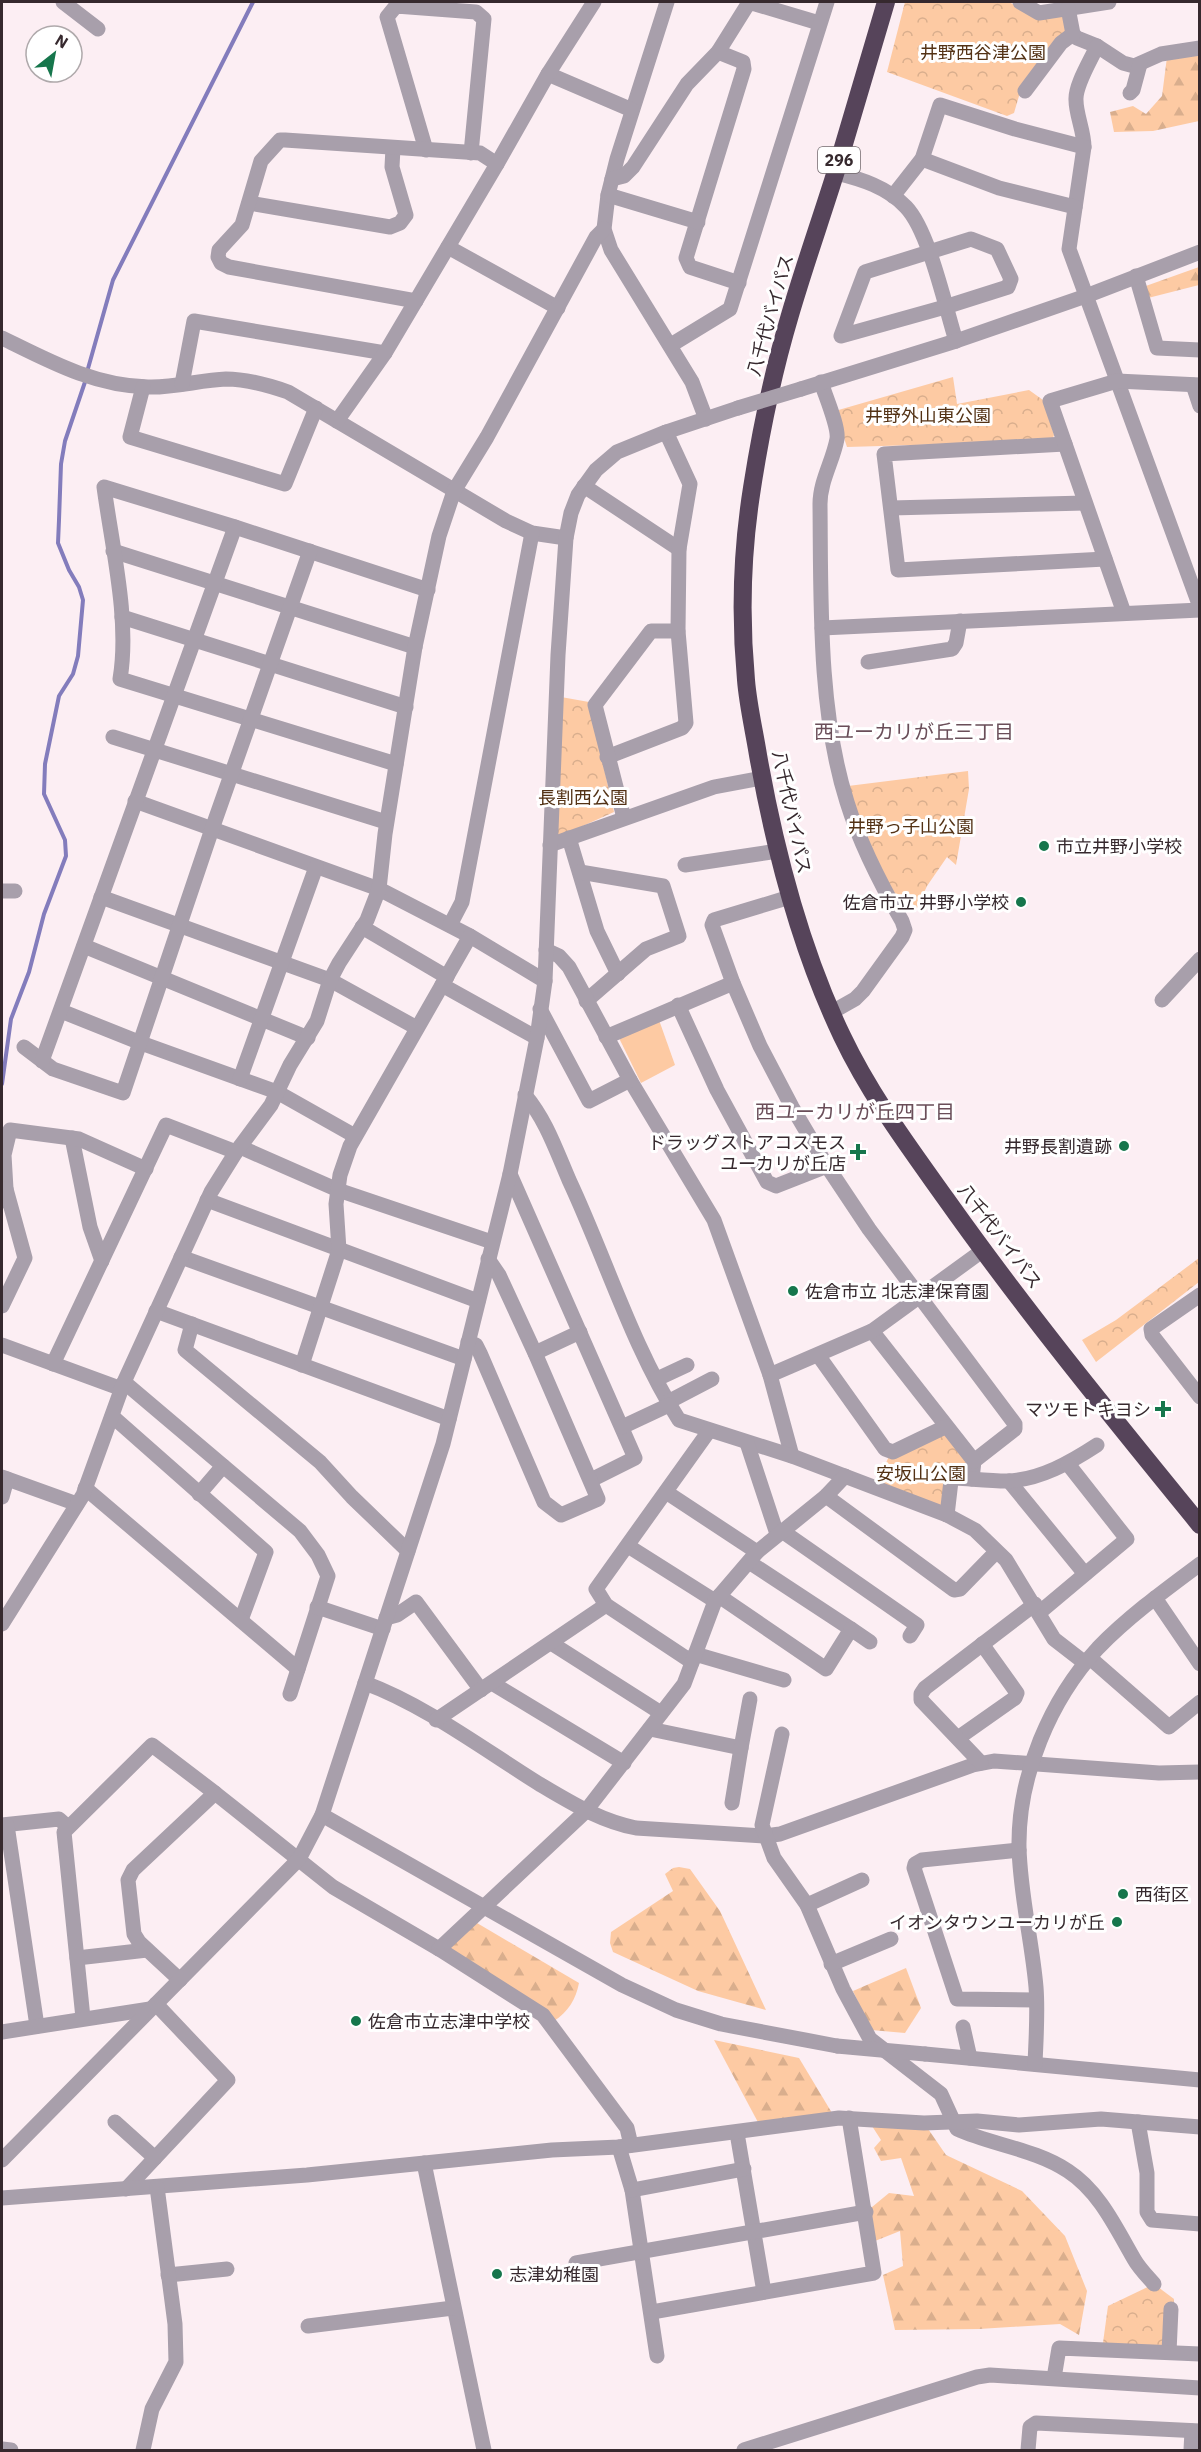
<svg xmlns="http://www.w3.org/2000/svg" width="1201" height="2452" viewBox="0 0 1201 2452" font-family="'IBM Plex Sans','Noto Sans JP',sans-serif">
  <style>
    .green { fill: #fdcaa3 }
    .forest { fill: url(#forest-firs) }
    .park { fill: url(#park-crowns) }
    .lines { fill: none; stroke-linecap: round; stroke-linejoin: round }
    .stream { stroke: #837cbc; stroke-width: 4 }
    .minor { stroke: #a89fab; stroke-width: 15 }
    .highway { stroke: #56445a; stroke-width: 18 }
    .minor-bridge { stroke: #a89fab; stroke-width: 15 }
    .poi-dot { fill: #16764c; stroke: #fff; stroke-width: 2 }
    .labels { text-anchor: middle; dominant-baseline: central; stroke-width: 6; stroke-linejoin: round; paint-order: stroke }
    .shield { fill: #fff; stroke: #72696d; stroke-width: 1.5 }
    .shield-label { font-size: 16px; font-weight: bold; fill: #36292e }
    .park-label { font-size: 18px; fill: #533215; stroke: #fff }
    .street-label { font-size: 18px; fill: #36292e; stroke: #fff }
    .poi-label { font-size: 18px; fill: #36292e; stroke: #fff; text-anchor: start }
    .neighbourhood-label { font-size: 20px; fill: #6a4e59; stroke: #fff }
  </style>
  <defs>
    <pattern id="forest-firs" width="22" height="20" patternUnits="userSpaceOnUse" patternTransform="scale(1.5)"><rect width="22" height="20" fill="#fdcaa3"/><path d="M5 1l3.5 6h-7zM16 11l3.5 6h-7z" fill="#d9ae8d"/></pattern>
    <pattern id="park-crowns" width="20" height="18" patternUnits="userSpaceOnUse" patternTransform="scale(1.5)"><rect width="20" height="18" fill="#fdcaa3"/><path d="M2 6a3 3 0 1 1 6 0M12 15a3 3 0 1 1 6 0" fill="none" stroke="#d9ae8d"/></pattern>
  </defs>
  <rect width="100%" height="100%" fill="#fceef3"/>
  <polygon class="green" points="659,1020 675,1065 641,1083 619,1038"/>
  <g class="forest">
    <polygon points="1199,53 1199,121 1153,131 1114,132 1110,112 1133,106 1146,114 1162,96 1167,57"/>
    <polygon points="1199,267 1199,285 1148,298 1143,287"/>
    <polygon points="679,1867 690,1869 720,1911 766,2010 698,1991 613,1952 610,1943 611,1932 673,1891 665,1874 673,1868"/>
    <path d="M477 1923 579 1983C576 1999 568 2012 554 2021L450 1951 449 1945Z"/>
    <polygon points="906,1968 921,2008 905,2033 871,2030 853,1991"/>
    <polygon points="714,2040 799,2058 832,2113 760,2126"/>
    <polygon points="924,2123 946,2155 1022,2191 1065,2236 1087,2291 1079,2335 1060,2324 979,2329 895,2330 883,2275 903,2266 900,2231 870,2243 866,2212 889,2193 914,2196 901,2158 881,2161 874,2148 881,2140 872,2126"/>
  </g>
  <g class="park">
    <polygon points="905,2 1009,2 1039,19 1059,15 1064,17 1067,33 1021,89 1014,113 1007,116 887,72"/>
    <polygon points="953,377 957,404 1029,390 1043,400 1054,435 1052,441 847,447 835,411"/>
    <polygon points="561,697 589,702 614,812 556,838"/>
    <polygon points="968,771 969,789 956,865 947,857 927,886 916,910 910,897 897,903 873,859 848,786"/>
    <polygon points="1199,1258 1199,1282 1096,1362 1082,1340 1116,1320"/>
    <polygon points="944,1434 966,1462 962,1474 946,1473 944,1505 941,1508 877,1484 889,1456"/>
    <polygon points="1154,2284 1174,2299 1169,2352 1102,2350 1108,2306"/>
  </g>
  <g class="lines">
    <g class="stream">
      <polyline points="87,372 113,280 253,2"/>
      <polyline points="2,1084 11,1019 29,972 44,914 66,856 65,840 44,794 45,764 59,696 73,674 78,656 83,600 79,587 69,570 58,543 59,520 61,464 65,441 86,379"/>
    </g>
    <g class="minor">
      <polyline points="63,2 98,29"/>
      <polyline points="667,2 617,159 608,195 604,229 611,250 692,382 706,419"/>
      <polyline points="1020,2 1039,13 1109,2"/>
      <polyline points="1068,8 1073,34 1077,38 1097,46 1123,63 1134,66 1161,54 1200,48"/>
      <path d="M1097 46C1091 60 1075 85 1076 100 1076 115 1084 131 1084 147L1069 249 1200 607"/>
      <polyline points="718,52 743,62 744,69 686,258 690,267 739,283"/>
      <polyline points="548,74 632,110"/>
      <polyline points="1025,91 1061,43 1073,34"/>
      <polyline points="1130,93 1133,90 1140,64"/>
      <polyline points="426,150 387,17 396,6 476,12 484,19 471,153"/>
      <polyline points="922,159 999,188 1075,207"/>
      <path d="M836 173C861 179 887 187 906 207 929 231 945 306 956 341"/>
      <polyline points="612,179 624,176 633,167 687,84 718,52 748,4 752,3 819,23"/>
      <polyline points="608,195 698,222"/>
      <polyline points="893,196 922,159 940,105 1015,129 1084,147"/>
      <polyline points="249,203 390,227 400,223 406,215 392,167 393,148"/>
      <polygon points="971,239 997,249 1011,279 1008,287 945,307 841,336 865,272"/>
      <polyline points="448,247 558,308"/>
      <polyline points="1136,276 1157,348 1200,350"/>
      <polyline points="416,301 229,267 221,263 218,257 219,250 242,225 261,161 280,140 285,140 480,153 497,164"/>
      <path d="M2 338C49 361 94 386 148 387 174 388 200 380 226 379 247 379 268 385 288 392L506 521 532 533 566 538"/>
      <polyline points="671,345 730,309 827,2"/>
      <path d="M821 382C825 395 839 427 837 439 833 461 820 481 820 504 821 600 818 711 847 802 860 844 880 883 902 921L905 930 902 937 863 991 855 999 832 1012"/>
      <polyline points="182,384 194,321 385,353"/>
      <polyline points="1193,385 1200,406"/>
      <polyline points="143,387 130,437 285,484 316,408"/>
      <polyline points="801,389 956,341 1086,296 1200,252"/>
      <polyline points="337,421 385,353 497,164 548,74 594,2"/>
      <polyline points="1065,444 884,454 898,570 1105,559"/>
      <polyline points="584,486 679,549"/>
      <polyline points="891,508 1085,503"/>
      <polyline points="113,551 415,647"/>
      <polyline points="1124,613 1050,401 1117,381 1200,385"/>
      <polyline points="122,617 406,707"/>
      <polyline points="822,628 1200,610"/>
      <polyline points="868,662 952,649 956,643 960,621"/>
      <polyline points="113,737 386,822"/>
      <polyline points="607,757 682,728 686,723 678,631 679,549 690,484 666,432"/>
      <path d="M396 764 120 679C130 620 112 547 104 487L235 527 428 590"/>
      <polyline points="135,801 379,889 470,936 545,981"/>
      <polyline points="624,818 595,705 651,631 678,631"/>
      <polyline points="569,838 597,931 618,974"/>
      <polyline points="550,845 714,787 762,778"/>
      <polyline points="685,865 778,851"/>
      <polyline points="580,872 663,886 679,936 646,949 586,1001"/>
      <polyline points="2,891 15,891"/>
      <polyline points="101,897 330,980 417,1028"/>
      <polyline points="790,897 714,920 712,925 733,983 760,1046 792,1107 827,1166 869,1229 1015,1424 1015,1429 974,1461 972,1479"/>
      <polyline points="450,925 462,902 532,533"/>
      <polyline points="362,927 447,977"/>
      <polyline points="84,946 308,1038"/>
      <polyline points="546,950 559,956 569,967 630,1080 714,1220 770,1375 792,1456"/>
      <polyline points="442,985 537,1038"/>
      <polyline points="1162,1000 1200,959"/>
      <polyline points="678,1005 717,1090 767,1182 776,1186 827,1166"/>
      <polyline points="540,1009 589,1101 630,1080"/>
      <polyline points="61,1011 141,1043 277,1092 355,1136"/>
      <polyline points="606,1037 733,983"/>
      <polyline points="24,1047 53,1069 123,1093 212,829 310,551"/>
      <polyline points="42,1061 235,527"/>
      <polyline points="240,1079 316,867"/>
      <path d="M525 1095C546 1120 556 1150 569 1180 606 1259 632 1346 679 1420L792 1456 947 1515 975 1530 1006 1560 1054 1639 1085 1663"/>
      <polyline points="72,1138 90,1227 102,1261"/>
      <polyline points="240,1147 338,1190 492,1242"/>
      <polyline points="510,1174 635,1458 591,1480"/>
      <polyline points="207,1200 478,1301"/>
      <polyline points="2,1201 6,1189 4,1155 10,1130 79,1139 146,1169"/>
      <polyline points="181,1257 464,1359"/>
      <polyline points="1200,1295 1151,1329 1152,1335 1200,1397"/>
      <polyline points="2,1306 25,1258 6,1189"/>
      <polyline points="156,1311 449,1419"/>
      <polyline points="192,1324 185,1350 320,1462 352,1497 408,1551"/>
      <polyline points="872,1331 974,1461"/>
      <polyline points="468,1342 476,1345 480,1353 544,1502 561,1515 598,1499 535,1353 499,1275 488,1259"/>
      <polyline points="2,1345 122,1389"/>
      <polyline points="535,1353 580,1332"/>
      <polyline points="818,1355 885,1449 893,1452 945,1427"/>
      <polyline points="53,1364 166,1125 236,1152"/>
      <polyline points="302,1365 339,1250 336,1204 340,1175 350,1146 470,936"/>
      <polyline points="770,1375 872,1331 982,1251"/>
      <polyline points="657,1379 687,1365"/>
      <polyline points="124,1382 300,1531 318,1555 328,1576 290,1694"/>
      <polyline points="668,1402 712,1379"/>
      <polyline points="112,1416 266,1552 241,1620"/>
      <polyline points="622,1427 669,1405"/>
      <polyline points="747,1443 777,1534"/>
      <polyline points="2,1477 77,1504"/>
      <polyline points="1009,1481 1085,1574"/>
      <polyline points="85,1488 298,1669"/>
      <polyline points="666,1492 757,1552"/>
      <polyline points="199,1494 223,1466"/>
      <polyline points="826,1496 954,1590 960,1589 996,1552"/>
      <polyline points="2,1497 7,1479"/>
      <path d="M947 1515 951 1481 956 1478C973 1479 990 1481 1007 1481 1040 1480 1071 1462 1097 1445"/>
      <polyline points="782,1531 917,1625 910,1636"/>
      <polyline points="628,1546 715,1601"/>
      <polyline points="719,1596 826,1669 851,1629 749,1562"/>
      <polyline points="1155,1598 1200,1664"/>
      <polyline points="317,1607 383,1629"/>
      <polyline points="1040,1612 1127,1539 1068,1464"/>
      <polyline points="386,1618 397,1615 416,1602 481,1690"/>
      <polyline points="2,1624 83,1495 124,1382 211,1192 236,1152 271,1105 290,1065 317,1021 330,980 339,963 367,920 379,889 385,834 415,647 439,536 454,491 487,437 596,237 604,229"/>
      <polyline points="851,1629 870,1642"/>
      <polyline points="551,1643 661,1713"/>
      <polyline points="695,1654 784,1680"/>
      <polyline points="1090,1658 1169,1727 1200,1702"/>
      <polyline points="692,1662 606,1605 596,1589 709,1431"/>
      <path d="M365 1683C425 1705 486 1751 541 1785 572 1803 600 1821 636 1828L765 1836 780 1834 973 1765 994 1761 1159 1773 1200 1772"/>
      <polyline points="492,1683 624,1763"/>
      <polyline points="436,1720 606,1605"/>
      <polyline points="650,1729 741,1748 750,1699"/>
      <path d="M782 1734 762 1825 774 1858 807 1905 843 1989 870 2039 941 2094 957 2129C992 2145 1035 2149 1068 2171 1099 2191 1116 2228 1134 2259 1139 2268 1147 2276 1154 2284"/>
      <polyline points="958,1738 1015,1698 1017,1693 982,1644"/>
      <polyline points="981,1763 921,1700 921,1694 925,1688 1035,1604"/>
      <polyline points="215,1793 333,1887 439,1949 543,2015 627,2128 631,2145"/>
      <polyline points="732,1803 741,1748"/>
      <polyline points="322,1815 622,1985 676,2010 721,2024 837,2046"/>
      <polyline points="2,1825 59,1819 68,1827"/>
      <polyline points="7,1825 37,2026"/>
      <polyline points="1019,1850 922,1860 915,1864 914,1868 957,1999 1036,2000"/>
      <polyline points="807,1905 862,1880"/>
      <polyline points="439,1949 585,1812 684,1684 715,1601 757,1552 826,1496 845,1476"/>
      <polyline points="77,1958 147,1950"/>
      <polyline points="831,1964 891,1939"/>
      <polyline points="83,2018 64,1832 152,1745 215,1793 133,1870 128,1880 134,1934 139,1942 180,1980"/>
      <polyline points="963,2027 970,2058"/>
      <polyline points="2,2032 150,2009"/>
      <polyline points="925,2054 1200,2080"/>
      <path d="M1035 2064C1036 2039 1038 2012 1036 1987 1032 1941 1020 1894 1019 1847 1018 1776 1050 1700 1098 1648 1128 1617 1165 1590 1200 1564"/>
      <polyline points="115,2122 155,2158"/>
      <polyline points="1138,2122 1147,2173 1147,2212 1152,2220 1200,2224"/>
      <polyline points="737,2133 764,2292"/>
      <polyline points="619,2147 632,2190 657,2356"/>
      <polyline points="2,2160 299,1859 322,1815 443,1444 510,1174 537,1038 545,981 558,655 566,538 571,513 578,495 596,470 617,452 666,432 738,408"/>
      <polyline points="424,2163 484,2450"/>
      <polyline points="126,2189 228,2080 156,2004"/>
      <polyline points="632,2190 744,2169"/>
      <polyline points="2,2198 307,2175 552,2150 619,2147 839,2118 924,2123 977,2121 1019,2125 1101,2119 1200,2127"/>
      <polyline points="576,2263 866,2212"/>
      <polyline points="168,2275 227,2269"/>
      <polyline points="652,2312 874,2273 849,2118"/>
      <polyline points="308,2326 453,2308"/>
      <polyline points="1169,2352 1171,2309"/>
      <polyline points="1054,2378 1059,2348 1200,2354"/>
      <polyline points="2,2449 11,2450"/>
      <polyline points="143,2450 152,2409 176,2362 175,2324 157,2187"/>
      <polyline points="744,2450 977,2377 990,2375 1200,2388"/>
      <polyline points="1028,2450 1030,2427 1036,2423 1200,2431"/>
      <polyline points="1191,2450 1192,2431"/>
    </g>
    <path class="highway" d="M886 2C869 58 853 115 836 171 821 219 804 267 790 315 773 372 761 430 752 488 742 551 740 616 746 680 748 705 754 730 758 755 775 851 800 948 842 1036 870 1095 909 1147 946 1199 1026 1312 1113 1418 1200 1525"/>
    <g class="minor-bridge">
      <polyline points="738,408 801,389"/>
      <polyline points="837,2046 925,2054"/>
    </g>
  </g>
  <g class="poi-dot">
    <circle cx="1044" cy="846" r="6"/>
    <circle cx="1021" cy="902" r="6"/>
    <circle cx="1124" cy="1146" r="6"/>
    <path d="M855 1143h6v6h6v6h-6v6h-6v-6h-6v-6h6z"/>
    <circle cx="793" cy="1291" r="6"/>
    <path d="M1160 1400h6v6h6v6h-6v6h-6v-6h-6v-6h6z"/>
    <circle cx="1123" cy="1894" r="6"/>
    <circle cx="1117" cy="1922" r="6"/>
    <circle cx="356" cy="2021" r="6"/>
    <circle cx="497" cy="2274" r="6"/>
  </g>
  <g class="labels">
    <rect class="shield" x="818" y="147" width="42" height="26" rx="4.5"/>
    <g class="shield-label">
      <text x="839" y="160">296</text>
    </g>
    <g class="park-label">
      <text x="983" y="52">井野西谷津公園</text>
      <text x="928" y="415">井野外山東公園</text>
      <text x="583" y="797">長割西公園</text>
      <text x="911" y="826">井野っ子山公園</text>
      <text x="921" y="1473">安坂山公園</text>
    </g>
    <g class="street-label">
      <text transform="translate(770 315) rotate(-74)">八千代バイパス</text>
      <text transform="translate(792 812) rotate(78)">八千代バイパス</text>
      <text transform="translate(1000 1236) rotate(53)">八千代バイパス</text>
    </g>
    <g class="poi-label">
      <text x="1056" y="846">市立井野小学校</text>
      <text x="1009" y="902" text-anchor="end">佐倉市立 井野小学校</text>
      <text x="846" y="1142" text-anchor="end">ドラッグストアコスモス<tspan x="846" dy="21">ユーカリが丘店</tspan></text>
      <text x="1112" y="1146" text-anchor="end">井野長割遺跡</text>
      <text x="805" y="1291">佐倉市立 北志津保育園</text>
      <text x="1151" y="1409" text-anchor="end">マツモトキヨシ</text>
      <text x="1135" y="1894">西街区</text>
      <text x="1105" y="1922" text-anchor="end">イオンタウンユーカリが丘</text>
      <text x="368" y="2021">佐倉市立志津中学校</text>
      <text x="509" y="2274">志津幼稚園</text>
    </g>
    <g class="neighbourhood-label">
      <text x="914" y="731">西ユーカリが丘三丁目</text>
      <text x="855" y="1111">西ユーカリが丘四丁目</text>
    </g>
  </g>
  <rect width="1201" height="2452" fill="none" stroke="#36292e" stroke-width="6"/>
  <g transform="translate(54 54) rotate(31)"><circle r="28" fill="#ffffff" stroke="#afa9ab" stroke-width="1.5"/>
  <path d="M0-4.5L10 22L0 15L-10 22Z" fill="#16764c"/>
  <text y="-9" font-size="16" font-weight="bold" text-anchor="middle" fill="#36292e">N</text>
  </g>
</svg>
